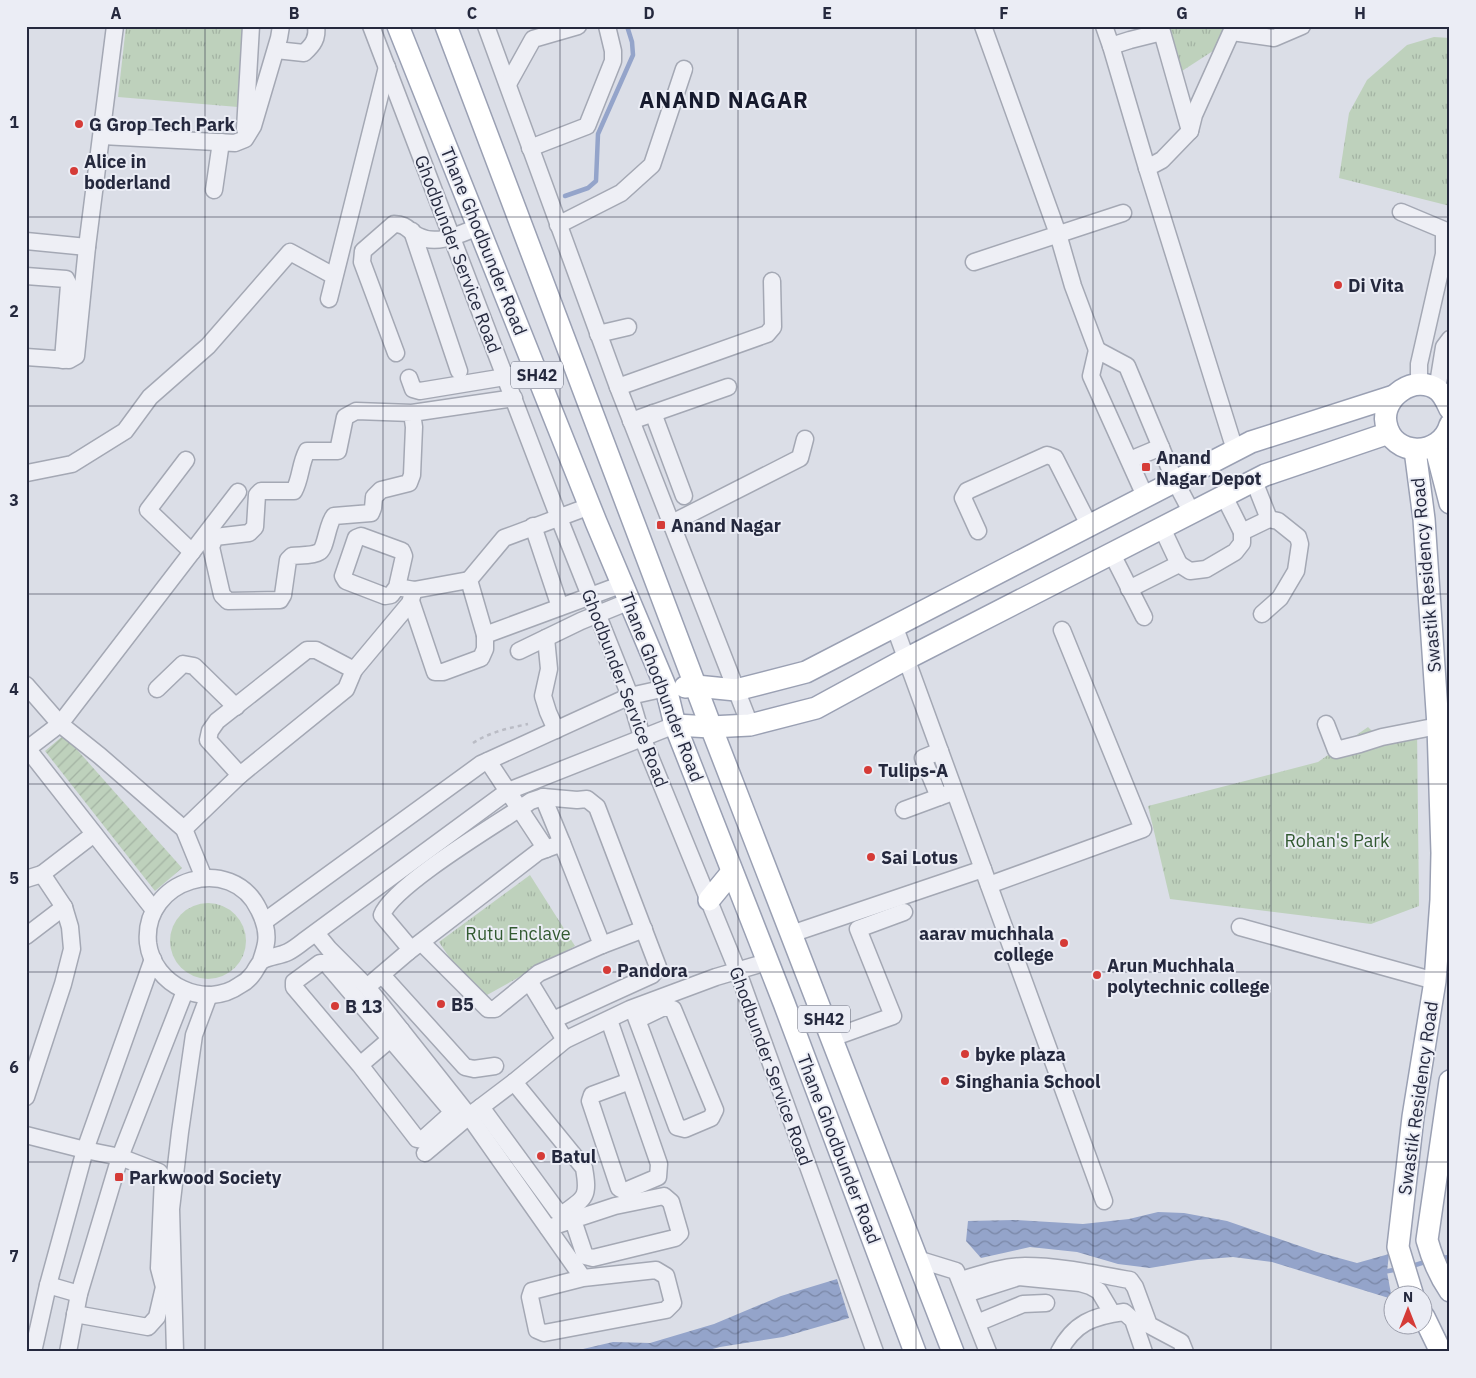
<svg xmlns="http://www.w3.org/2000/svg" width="1476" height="1378" viewBox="0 0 1476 1378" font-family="'IBM Plex Sans',sans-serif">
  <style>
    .grass { fill: url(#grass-tufts) }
    .garden { fill: url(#garden-furrows) }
    .water { fill: url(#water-waves) }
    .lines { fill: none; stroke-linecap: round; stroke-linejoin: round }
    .stream { stroke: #94a4ca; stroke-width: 4.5 }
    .minor-casing { stroke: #a4a8b4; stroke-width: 19 }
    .major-casing { stroke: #9aa0b3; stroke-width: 24 }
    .path { stroke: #babcc5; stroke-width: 2.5; stroke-dasharray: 4 4; stroke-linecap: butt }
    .minor { stroke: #eeeff5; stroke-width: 16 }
    .major { stroke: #fff; stroke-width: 21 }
    .grid { fill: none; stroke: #25293e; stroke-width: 1; stroke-opacity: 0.55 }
    .poi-dot { fill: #d53b37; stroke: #ebedf5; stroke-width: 2 }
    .labels { text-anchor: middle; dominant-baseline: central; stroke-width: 4; stroke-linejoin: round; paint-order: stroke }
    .shield { fill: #ebedf5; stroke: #606475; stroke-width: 1 }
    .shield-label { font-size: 16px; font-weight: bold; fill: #25293e }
    .poi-label { font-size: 18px; font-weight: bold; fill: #25293e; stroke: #ebedf5; text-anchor: start }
    .street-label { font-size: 18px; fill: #25293e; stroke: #ebedf5 }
    .park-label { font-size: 18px; fill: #325a31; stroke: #ebedf5 }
    .district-label { font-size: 22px; font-weight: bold; letter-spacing: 1px; fill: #171b2e; stroke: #ebedf5 }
    .neatline { fill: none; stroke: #25293e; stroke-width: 2 }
    .grid-label { font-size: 16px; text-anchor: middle; font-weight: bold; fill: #25293e }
  </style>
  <defs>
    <pattern id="grass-tufts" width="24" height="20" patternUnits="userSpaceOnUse" patternTransform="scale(1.25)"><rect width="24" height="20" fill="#bed1bc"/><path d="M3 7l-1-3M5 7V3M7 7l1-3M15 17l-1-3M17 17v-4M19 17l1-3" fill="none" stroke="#a3b3a3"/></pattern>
    <pattern id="garden-furrows" width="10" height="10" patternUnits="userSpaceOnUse" patternTransform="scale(1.25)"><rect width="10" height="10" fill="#bed1bc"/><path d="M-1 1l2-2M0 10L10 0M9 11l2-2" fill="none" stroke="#a3b3a3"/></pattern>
    <pattern id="water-waves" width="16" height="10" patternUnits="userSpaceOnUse" patternTransform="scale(1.25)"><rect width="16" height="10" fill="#94a4ca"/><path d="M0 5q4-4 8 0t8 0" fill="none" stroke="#7986a5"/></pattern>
  </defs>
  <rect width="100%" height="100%" fill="#dbdee7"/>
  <g class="grass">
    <polygon points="126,26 243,26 238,107 118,97"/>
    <polygon points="1167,26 1225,26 1216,49 1182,71"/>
    <polygon points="1434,37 1450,38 1450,206 1339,178 1349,113 1367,80 1407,45"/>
    <polygon points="1417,726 1419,906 1371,924 1170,899 1148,806 1318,762 1368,727 1379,738"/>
    <polygon points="530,875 575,946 478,1000 439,942"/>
    <circle cx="208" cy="941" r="38"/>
  </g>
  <polygon class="garden" points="64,735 182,868 155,891 45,751"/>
  <g class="water">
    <polygon points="1158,1212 1184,1213 1227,1221 1317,1252 1357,1263 1389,1254 1387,1272 1392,1299 1272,1262 1233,1257 1197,1260 1150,1268 1118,1264 1077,1252 1030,1247 981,1258 966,1241 968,1221 1014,1220 1083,1224 1129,1219"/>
    <polygon points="837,1279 849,1318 783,1337 720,1347 701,1352 577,1352 583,1349 613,1342 650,1343 714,1324 781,1296"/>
  </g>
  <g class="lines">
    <g class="stream">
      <polyline points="565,196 588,188 596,181 598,134 633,55 632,42 627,26"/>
      <polyline points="1440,1258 1450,1257"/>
      <polyline points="1409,1267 1428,1261"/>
      <polyline points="1383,1272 1399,1269"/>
    </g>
    <g class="minor-casing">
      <g id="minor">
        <polyline points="371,26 559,518 630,696 642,737 738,972 875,1352"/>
        <polyline points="486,26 618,387 750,725"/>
        <polyline points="983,26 1058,234 1073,286 1097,350"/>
        <polyline points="1104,26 1111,46"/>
        <polyline points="1234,26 1194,115 1190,131 1162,160 1147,168 1235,450"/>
        <polyline points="1232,32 1274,38 1302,26"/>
        <path d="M276 50 304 53C313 45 318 38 316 26"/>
        <polyline points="508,84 533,39 578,26"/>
        <polyline points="245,129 251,26"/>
        <polyline points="102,136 235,143 245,139 253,126 279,38 281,26"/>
        <polyline points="530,148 587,126 613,61 613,51 607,26"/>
        <polyline points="1147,168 1111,46 1130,40 1162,32 1190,131"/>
        <polyline points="214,190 221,142"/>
        <polyline points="1401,212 1444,230 1444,254 1419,364 1419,377 1416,385"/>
        <polyline points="558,225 621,193 652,165 684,69"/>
        <polyline points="412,231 459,371"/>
        <polyline points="26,241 87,247 115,26"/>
        <polyline points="974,262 1123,213"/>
        <polyline points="26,276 66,279 69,285 63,360"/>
        <polyline points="329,299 387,67"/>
        <polyline points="598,334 628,327"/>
        <path d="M396 353 362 262 363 251 394 224C407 224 408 231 418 236 437 246 460 234 478 227"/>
        <polyline points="26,357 69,360 76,356 87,247"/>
        <polyline points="409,378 413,389 420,391 505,377 534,368"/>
        <polyline points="618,387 767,334 773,327 772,281"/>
        <polyline points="1437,390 1444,347 1450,339"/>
        <path d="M412 413 414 427 412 475 409 483 381 490 374 497 373 508 371 513 334 516C327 524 326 549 319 552 313 556 299 555 292 556L288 560 283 595 280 600 228 601 222 595 211 547 215 537 249 533 255 527 257 495 261 491H294C301 478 300 464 307 451H338L345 417 356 411 412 413 514 398"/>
        <polyline points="653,413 684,496"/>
        <polyline points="631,421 728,387"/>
        <polyline points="186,460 148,510 192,552"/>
        <polyline points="1130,460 1161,447"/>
        <polyline points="27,473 72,464 125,431 150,397 208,346 290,252 334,276"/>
        <polyline points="1254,481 1269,519 1278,521 1298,537 1300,544 1296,571 1280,598 1262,614"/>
        <polyline points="1145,496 1091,376 1097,350 1127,366 1175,481 1192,513"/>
        <polyline points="1224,496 1242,532"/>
        <polyline points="670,524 800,458 805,439"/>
        <polyline points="533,526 560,607"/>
        <polyline points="1162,528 1179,564"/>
        <polyline points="978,531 963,498 967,491 1047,455 1055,458 1089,525"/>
        <polyline points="1112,554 1144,617"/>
        <polyline points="1129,589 1179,564 1190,571 1206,569 1235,552 1242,543 1242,532 1269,519"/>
        <polyline points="414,590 469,580"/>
        <polyline points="411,601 435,672 443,672 481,658 485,649 485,635 623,584"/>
        <polyline points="894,625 1104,1201"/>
        <polyline points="485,635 469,580 504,538 590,506"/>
        <polyline points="546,638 549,669 543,696 548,712 556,730"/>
        <polyline points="519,651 581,621 630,601"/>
        <polyline points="26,685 60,724 100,756 184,829 204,878"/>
        <polyline points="157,689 183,664 194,666 236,707"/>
        <polyline points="1326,724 1336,750 1360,744 1382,737 1438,726"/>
        <polyline points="26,747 154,910"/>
        <polyline points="26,750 60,724 238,492"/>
        <polyline points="488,761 546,849"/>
        <polyline points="240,775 208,740 210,731 217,721 307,650 316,650 354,670"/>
        <polyline points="543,797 562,843"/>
        <polyline points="939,797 923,758 940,751"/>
        <polyline points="904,810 950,793"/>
        <polyline points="184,829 240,775 346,689 354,670 410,603 414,590 397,587 391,595 385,596 346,581 343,576 356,538 361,536 402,551 404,556 397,587"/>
        <polyline points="42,874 94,834"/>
        <polyline points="26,879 42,874 64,907 70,927 72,949 63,984 26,1097"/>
        <polyline points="989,885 1143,829 1062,630"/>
        <polyline points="265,921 481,764 630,696 666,688"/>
        <polyline points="1240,927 1435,981"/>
        <polyline points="316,933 329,949 367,987"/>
        <polyline points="791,934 983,869"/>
        <polyline points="26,936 64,907"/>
        <polyline points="602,945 644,929"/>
        <polyline points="408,952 538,852 562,843 602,945 539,973 495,1009 488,1009 421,942"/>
        <path d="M261 961C263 955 265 949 266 943 268 931 264 920 259 910 232 852 142 879 148 943 153 985 205 1010 240 985 244 983 249 979 252 975 256 971 258 963 263 960 271 956 280 956 288 952 294 949 299 945 304 941L508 791 675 725"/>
        <polyline points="382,975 465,1067 474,1069 495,1066"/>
        <polyline points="529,981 565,1040"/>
        <polyline points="633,1009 677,1127 685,1129 711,1118 715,1110 673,1009 664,1007 637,1020"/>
        <path d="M553 1020 652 975 658 967 597 807 587 799 577 800 543 797 531 801C500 822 393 885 382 915L409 947 408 952 367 987 469 1116 514 1082 565 1040 630 1009 716 977 767 962"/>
        <polyline points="609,1020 659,1164 658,1177 625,1191 619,1188 590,1101 592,1095 630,1081"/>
        <polyline points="832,1038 893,1016 858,929 904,912"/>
        <polyline points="360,1065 417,1139 422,1140 451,1114 450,1109 326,963 320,963 294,982 294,987 360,1065 401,1030"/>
        <path d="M481 1107 558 1212 564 1213C586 1198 589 1196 584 1168L514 1082"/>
        <polyline points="26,1135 85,1150 120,1157 159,1172 163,1177 159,1268 164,1287 157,1317 148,1327 75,1314"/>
        <polyline points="425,1153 469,1116 583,1278 656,1270 666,1276 673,1303 666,1310 544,1333 537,1330 530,1297 532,1291 583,1278"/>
        <polyline points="548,1228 615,1206 664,1196 671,1202 680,1233 675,1238 593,1258 585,1256 573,1220"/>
        <polyline points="917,1259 956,1271 988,1352"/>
        <path d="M961 1280C981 1274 1004 1266 1025 1266 1060 1266 1096 1274 1130 1280L1135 1287 1149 1325 1181 1342 1185 1352"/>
        <polyline points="48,1285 79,1294"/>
        <polyline points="966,1294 1019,1277 1080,1283 1090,1286 1099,1291 1112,1313"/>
        <polyline points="977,1323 1023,1304 1046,1303"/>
        <polyline points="33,1352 48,1285 85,1150 153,959"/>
        <polyline points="68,1352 79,1294 120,1157 185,991"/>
        <polyline points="175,1352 171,1209 180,1132 194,1035 209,995"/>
        <path d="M1059 1352C1074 1323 1093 1316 1124 1312L1133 1320 1144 1352"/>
      </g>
    </g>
    <g class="major-casing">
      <g id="major">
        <polyline points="398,26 596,522 666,688 675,725 784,1003 915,1352"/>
        <polyline points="446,26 711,727 953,1352"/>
        <path d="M1450 409C1447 403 1444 395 1438 390 1415 373 1381 397 1386 423 1392 458 1441 457 1450 425"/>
        <polyline points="1435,445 1450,503"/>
        <polyline points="685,687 696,686 736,690 806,672 1251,442 1394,396"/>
        <polyline points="675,725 711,727 750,725 816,708 906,659 1265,475 1389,433"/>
        <polyline points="709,900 732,872"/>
        <path d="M1450 1081 1427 1240C1432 1258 1439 1275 1450 1291"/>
        <polyline points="1413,1296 1398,1247 1413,1117 1435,981 1441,900 1442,853 1438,726 1424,519 1415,450"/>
        <polyline points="1424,1317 1441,1352"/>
      </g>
    </g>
    <path class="path" d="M473 743C490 732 509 728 528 724"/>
    <use href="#minor" class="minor"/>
    <use href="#major" class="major"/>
  </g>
  <path class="grid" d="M205 26V1352M383 26V1352M560 26V1352M738 26V1352M916 26V1352M1093 26V1352M1271 26V1352M26 217H1450M26 406H1450M26 594H1450M26 784H1450M26 972H1450M26 1162H1450"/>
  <g class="poi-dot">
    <circle cx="79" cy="124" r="5"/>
    <circle cx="74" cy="171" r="5"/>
    <circle cx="1338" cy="285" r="5"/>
    <rect x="1141" y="462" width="10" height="10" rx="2.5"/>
    <rect x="656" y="520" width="10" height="10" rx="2.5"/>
    <circle cx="868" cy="770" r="5"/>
    <circle cx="871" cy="857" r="5"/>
    <circle cx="1064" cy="943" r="5"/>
    <circle cx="607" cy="970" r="5"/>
    <circle cx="1097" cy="975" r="5"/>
    <circle cx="441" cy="1004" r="5"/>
    <circle cx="335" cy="1006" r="5"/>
    <circle cx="965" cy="1054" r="5"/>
    <circle cx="945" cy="1081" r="5"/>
    <circle cx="541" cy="1156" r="5"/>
    <rect x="114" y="1172" width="10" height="10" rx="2.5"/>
  </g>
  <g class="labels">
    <g class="shield">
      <rect x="511" y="361.5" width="52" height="27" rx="4"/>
      <rect x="798" y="1005.5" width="52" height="27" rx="4"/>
    </g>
    <g class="shield-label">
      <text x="537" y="375">SH42</text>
      <text x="824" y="1019">SH42</text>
    </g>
    <g class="poi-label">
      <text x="89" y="124">G Grop Tech Park</text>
      <text x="84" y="161">Alice in<tspan x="84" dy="21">boderland</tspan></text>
      <text x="1348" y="285">Di Vita</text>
      <text x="1156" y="457">Anand<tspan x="1156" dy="21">Nagar Depot</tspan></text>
      <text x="671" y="525">Anand Nagar</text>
      <text x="878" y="770">Tulips-A</text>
      <text x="881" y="857">Sai Lotus</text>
      <text x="1054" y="933" text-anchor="end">aarav muchhala<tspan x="1054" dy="21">college</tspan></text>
      <text x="1107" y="965">Arun Muchhala<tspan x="1107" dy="21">polytechnic college</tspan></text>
      <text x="617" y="970">Pandora</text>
      <text x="451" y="1004">B5</text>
      <text x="345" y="1006">B 13</text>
      <text x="975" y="1054">byke plaza</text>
      <text x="955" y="1081">Singhania School</text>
      <text x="551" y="1156">Batul</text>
      <text x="129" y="1177">Parkwood Society</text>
    </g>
    <g class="street-label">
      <text transform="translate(484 241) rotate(68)">Thane Ghodbunder Road</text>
      <text transform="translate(458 254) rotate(69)">Ghodbunder Service Road</text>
      <text transform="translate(1426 575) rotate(-95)">Swastik Residency Road</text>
      <text transform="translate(662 687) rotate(69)">Thane Ghodbunder Road</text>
      <text transform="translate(625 688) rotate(69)">Ghodbunder Service Road</text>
      <text transform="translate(771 1066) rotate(70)">Ghodbunder Service Road</text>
      <text transform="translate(1418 1098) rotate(-82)">Swastik Residency Road</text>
      <text transform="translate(839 1149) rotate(69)">Thane Ghodbunder Road</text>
    </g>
    <g class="park-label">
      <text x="1337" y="840">Rohan's Park</text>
      <text x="518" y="933">Rutu Enclave</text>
    </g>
    <g class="district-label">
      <text x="724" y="99">ANAND NAGAR</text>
    </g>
  </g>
  <rect width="1476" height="1378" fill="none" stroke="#ebedf5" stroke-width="55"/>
  <g transform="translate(1408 1310)"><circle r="24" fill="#ebedf5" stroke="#9c9fac"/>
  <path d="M0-4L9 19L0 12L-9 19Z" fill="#d53b37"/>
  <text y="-8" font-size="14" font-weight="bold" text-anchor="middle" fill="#25293e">N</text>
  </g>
  <rect x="28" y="28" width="1420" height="1322" class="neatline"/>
  <g class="grid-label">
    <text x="116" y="19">A</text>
    <text x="294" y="19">B</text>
    <text x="472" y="19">C</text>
    <text x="649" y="19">D</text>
    <text x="827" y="19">E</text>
    <text x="1004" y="19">F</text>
    <text x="1182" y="19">G</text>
    <text x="1360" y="19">H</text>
    <text x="14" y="128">1</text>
    <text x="14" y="317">2</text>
    <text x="14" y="506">3</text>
    <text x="14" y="695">4</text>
    <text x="14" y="884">5</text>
    <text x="14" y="1073">6</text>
    <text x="14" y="1262">7</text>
  </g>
</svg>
